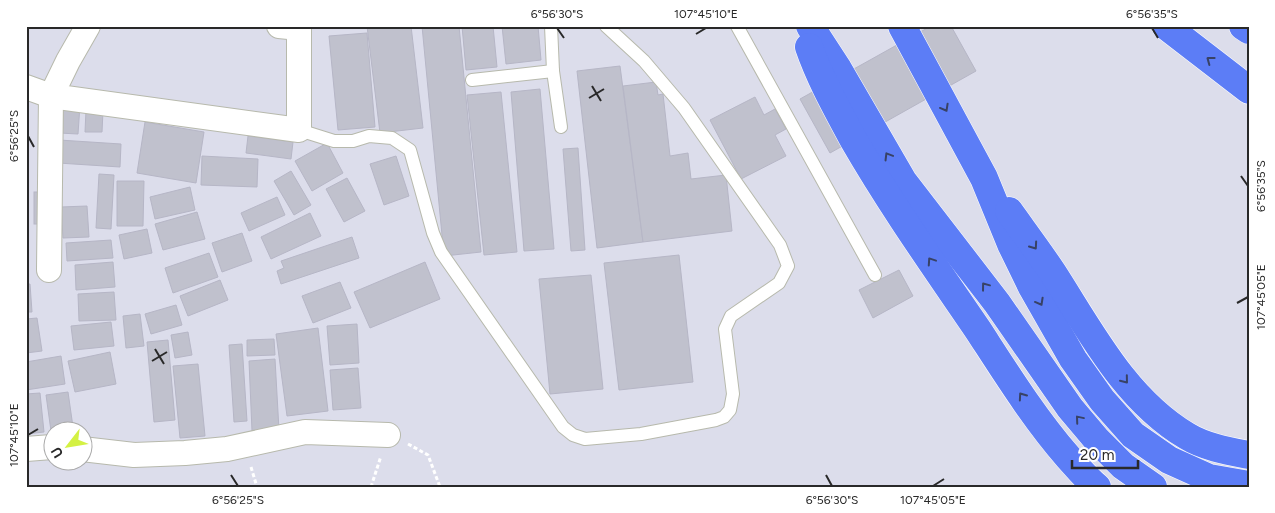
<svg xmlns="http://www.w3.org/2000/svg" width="1275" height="513" viewBox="0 0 1275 513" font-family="Figtree,sans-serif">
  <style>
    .building { fill: #c0c1cd; stroke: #b6b6c6 }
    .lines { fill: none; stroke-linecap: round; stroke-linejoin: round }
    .service-casing { stroke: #b7b9ac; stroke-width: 14 }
    .minor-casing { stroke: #b7b9ac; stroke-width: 26 }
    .motorway-casing { stroke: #fff; stroke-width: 29 }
    .path { stroke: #fff; stroke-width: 3; stroke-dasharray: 4 2.5; stroke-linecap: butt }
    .service { stroke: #fff; stroke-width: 12 }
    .minor { stroke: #fff; stroke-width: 24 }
    .motorway { stroke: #5c7df6; stroke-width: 28 }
    .oneway { stroke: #384266 }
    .ticks { fill: none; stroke: #292929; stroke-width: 2 }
    .neatline { fill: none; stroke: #292929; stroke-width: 2 }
    .ticks-label { font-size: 12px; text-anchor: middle; fill: #292929 }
  </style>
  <rect width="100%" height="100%" fill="#dcddeb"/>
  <g class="building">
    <polygon points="367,26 411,26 423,128 380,133"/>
    <polygon points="422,26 459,26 481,252 444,256"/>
    <polygon points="462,26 493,26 497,67 466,70"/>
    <polygon points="502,26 538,26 541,60 506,64"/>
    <polygon points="931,26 951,26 976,71 830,153 800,99"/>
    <polygon points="367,33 375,127 338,130 329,36"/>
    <polygon points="620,66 643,242 597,248 577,71"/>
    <polygon points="656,82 658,95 663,94 670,156 688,153 691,179 726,175 732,231 643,242 623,86"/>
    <polygon points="540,89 554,249 524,251 511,92"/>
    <polygon points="501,92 517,252 484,255 467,95"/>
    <polygon points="755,97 764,115 775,109 786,129 775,135 786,156 741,179 710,120"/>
    <polygon points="60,104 80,105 78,134 59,133"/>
    <polygon points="86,110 103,111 102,132 85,132"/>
    <polygon points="145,122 204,132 196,183 137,173"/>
    <polygon points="248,136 293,142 291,159 246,153"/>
    <polygon points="59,140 121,144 120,167 58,163"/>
    <polygon points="327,143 343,173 312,191 295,161"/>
    <polygon points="578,148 585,250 571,251 563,149"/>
    <polygon points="202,156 258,159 257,187 201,185"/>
    <polygon points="396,156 409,196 384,205 370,164"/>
    <polygon points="291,171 311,205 294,215 274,181"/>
    <polygon points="99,174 114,175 111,229 96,228"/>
    <polygon points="347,178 365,211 344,222 326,189"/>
    <polygon points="117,181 144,181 143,226 117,226"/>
    <polygon points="190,187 195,210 155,219 150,197"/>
    <rect x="34" y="192" width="13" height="32"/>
    <polygon points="277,197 285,215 249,231 241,213"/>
    <polygon points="87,206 89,237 63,238 61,207"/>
    <polygon points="197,212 205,239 163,250 155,224"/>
    <polygon points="310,213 321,236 271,259 261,237"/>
    <polygon points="147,229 152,253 124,259 119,235"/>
    <polygon points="242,233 252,261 222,272 212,243"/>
    <polygon points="352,237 359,258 281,284 277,271 284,268 281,261"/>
    <polygon points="111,240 113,258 67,261 66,243"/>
    <polygon points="209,253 218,277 173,293 165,268"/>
    <polygon points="679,255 693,382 619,390 604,263"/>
    <polygon points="113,262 115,287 76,290 75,265"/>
    <polygon points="425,262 440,299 370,328 354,292"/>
    <polygon points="899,270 913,296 873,318 859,290"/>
    <polygon points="591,275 603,389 550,394 539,279"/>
    <polygon points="220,280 228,300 188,316 180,296"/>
    <polygon points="340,282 351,308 313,323 302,296"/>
    <polygon points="26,284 30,284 32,312 26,312"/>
    <polygon points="114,292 116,320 79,321 78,294"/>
    <polygon points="176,305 182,325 151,334 145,314"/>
    <polygon points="140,314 144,346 126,348 123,316"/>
    <polygon points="37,318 42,351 26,353 26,319"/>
    <polygon points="111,322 114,346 74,350 71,326"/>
    <polygon points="357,324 359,363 330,365 327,326"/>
    <polygon points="318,328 328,411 287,416 276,334"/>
    <polygon points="188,332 192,355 175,358 171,335"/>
    <polygon points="274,339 275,355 247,356 247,340"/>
    <polygon points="168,340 175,420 154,422 147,342"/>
    <polygon points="242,344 247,421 234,422 229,345"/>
    <polygon points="110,352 116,384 75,392 68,361"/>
    <polygon points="61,356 65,384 26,390 26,362"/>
    <polygon points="275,359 279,430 252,431 249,361"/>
    <polygon points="198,364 205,436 180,438 173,366"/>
    <polygon points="358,368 361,408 333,410 330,370"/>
    <polygon points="68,392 73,427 51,431 46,395"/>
    <polygon points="40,393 44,432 26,434 26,394"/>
  </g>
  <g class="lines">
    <g class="service-casing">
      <g id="service">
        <polyline points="551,26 553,71 561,127"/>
        <polyline points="737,26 875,275"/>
        <polyline points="472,80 553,71"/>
        <polyline points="299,130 334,141 353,141 369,136 392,138 410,150 433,233 441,252 563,427 573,435 585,439 641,434 716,420 724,417 730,410 733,394 725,329 731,316 779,283 788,266 780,245 684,108 644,61 606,26"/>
      </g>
    </g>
    <g class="minor-casing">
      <g id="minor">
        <polyline points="26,87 51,96 299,130 299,28 279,26"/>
        <polyline points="49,270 51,96 68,61 88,26"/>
        <polyline points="26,449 52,447"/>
        <polyline points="82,449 134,455 185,453 227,449 305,432 388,435"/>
      </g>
    </g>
    <g class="motorway-casing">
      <g id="motorway">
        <polyline points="810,26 838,69 903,181 997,303 1070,408 1097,440 1123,466 1153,487"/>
        <polyline points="902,26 984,178 1011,244 1032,287 1073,359 1102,400 1133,435 1169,460 1209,478 1249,485"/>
        <polyline points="1166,26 1249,90"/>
        <polyline points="1243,26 1249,30"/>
        <path d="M809 47C820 79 837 109 853 139 891 205 935 267 978 330 1006 373 1034 418 1068 457 1078 468 1086 478 1097 487"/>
        <path d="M1009 211C1024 232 1039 252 1053 273 1091 332 1125 399 1187 436 1205 447 1228 451 1249 455"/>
      </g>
    </g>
    <g class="path">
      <polyline points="408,444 428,455 440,487"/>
      <polyline points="251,467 257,487"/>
      <polyline points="371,487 381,456"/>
    </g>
    <use href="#service" class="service"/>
    <use href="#minor" class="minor"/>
    <use href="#motorway" class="motorway"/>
  </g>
  <defs><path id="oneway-chevron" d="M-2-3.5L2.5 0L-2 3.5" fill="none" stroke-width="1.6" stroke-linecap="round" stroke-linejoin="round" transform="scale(1.25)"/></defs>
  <g class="oneway">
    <use href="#oneway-chevron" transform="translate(1210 60) rotate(-143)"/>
    <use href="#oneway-chevron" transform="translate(945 108) rotate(61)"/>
    <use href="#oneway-chevron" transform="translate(888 156) rotate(-121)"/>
    <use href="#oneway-chevron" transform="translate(1034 246) rotate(55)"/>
    <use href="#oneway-chevron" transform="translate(931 261) rotate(-124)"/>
    <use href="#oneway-chevron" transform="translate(985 286) rotate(-127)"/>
    <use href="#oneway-chevron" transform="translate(1040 302) rotate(61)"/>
    <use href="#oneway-chevron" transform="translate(1125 380) rotate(51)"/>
    <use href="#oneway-chevron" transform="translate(1022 396) rotate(-125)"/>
    <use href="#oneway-chevron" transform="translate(1079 419) rotate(-130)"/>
  </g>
  <path class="ticks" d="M557 28 564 38M1152 28 1158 38M696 34 706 28M592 86 601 101M589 98 604 89M28 136 34 147M1241 176 1248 186M1237 303 1248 297M155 349 164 364M152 361 167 352M28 435 38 429M231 475 238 486M826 475 832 486M933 486 944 479"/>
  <rect width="1275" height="513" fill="none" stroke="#ffffff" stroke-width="55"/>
  <g transform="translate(68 446) rotate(239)"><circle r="24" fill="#ffffff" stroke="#a9a9a9"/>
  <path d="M0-4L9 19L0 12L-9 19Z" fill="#d4f143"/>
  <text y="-8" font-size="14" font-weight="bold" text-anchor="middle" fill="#292929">U</text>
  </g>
  <path d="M1072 460v8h66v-8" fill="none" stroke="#292929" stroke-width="2.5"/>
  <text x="1080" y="460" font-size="15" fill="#292929" stroke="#ffffff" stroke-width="4" paint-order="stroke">20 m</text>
  <rect x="28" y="28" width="1220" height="458" class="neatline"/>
  <g class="ticks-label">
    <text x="557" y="18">6°56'30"S</text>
    <text x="706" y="18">107°45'10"E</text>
    <text x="1152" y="18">6°56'35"S</text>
    <text transform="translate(14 136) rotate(-90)" y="4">6°56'25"S</text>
    <text transform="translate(1261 186) rotate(-90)" y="4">6°56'35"S</text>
    <text transform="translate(1261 297) rotate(-90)" y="4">107°45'05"E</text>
    <text transform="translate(14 435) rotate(-90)" y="4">107°45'10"E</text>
    <text x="238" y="504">6°56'25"S</text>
    <text x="832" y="504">6°56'30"S</text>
    <text x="933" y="504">107°45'05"E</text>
  </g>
</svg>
